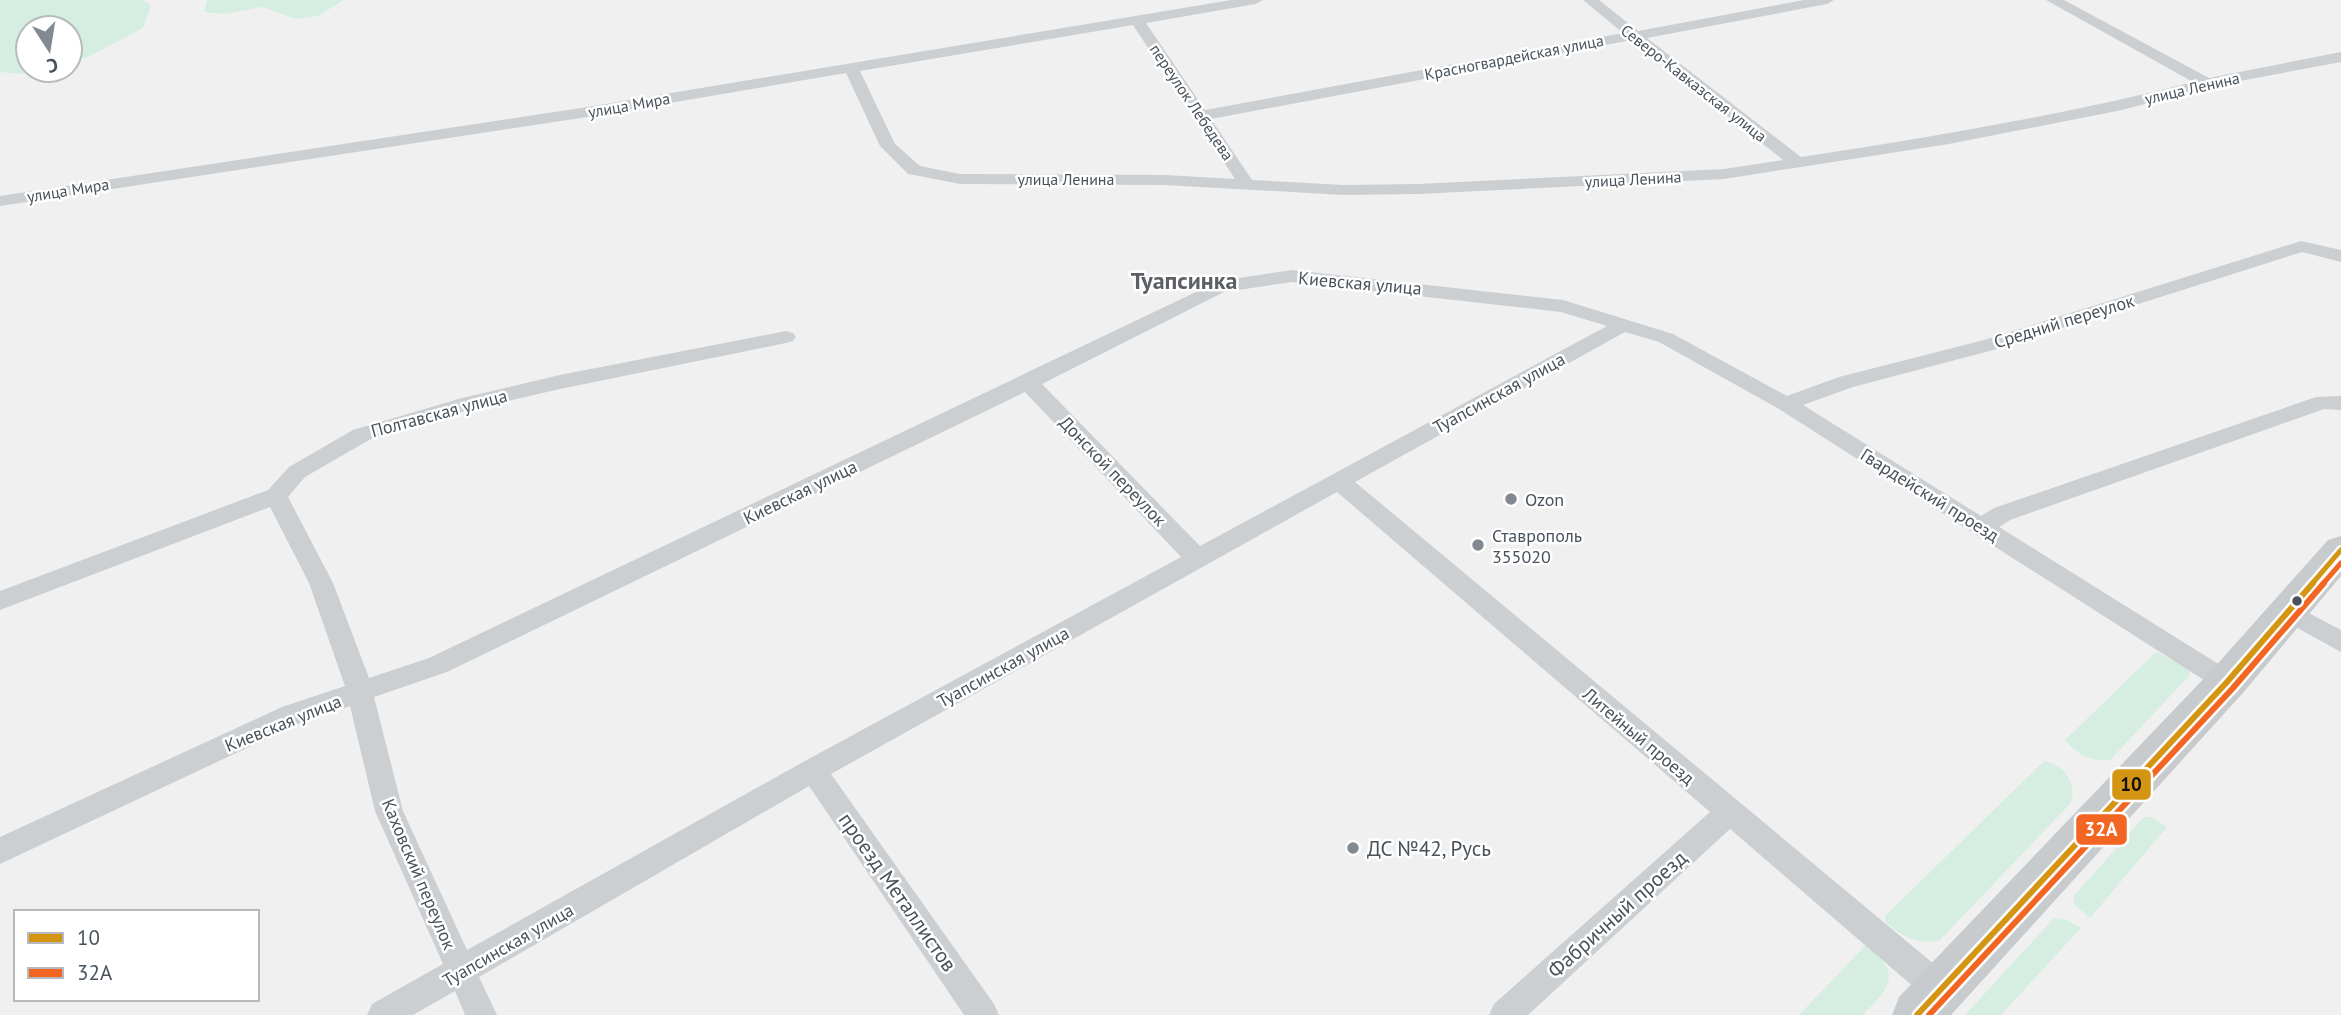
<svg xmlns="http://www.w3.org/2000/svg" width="2341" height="1015" viewBox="0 0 2341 1015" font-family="'PT Sans',sans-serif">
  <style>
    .green { fill: #d6eee1 }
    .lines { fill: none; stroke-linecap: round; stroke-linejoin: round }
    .minor { fill: #cccfd1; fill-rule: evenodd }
    .primary { fill: #c8cbce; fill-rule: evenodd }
    .bus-1-far1-casing { stroke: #fff; stroke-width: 10 }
    .bus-1-casing { stroke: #fff; stroke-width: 11 }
    .bus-2-far1-casing { stroke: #fff; stroke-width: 10 }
    .bus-2-casing { stroke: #fff; stroke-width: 11 }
    .bus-1-far1 { stroke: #d49512; stroke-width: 5 }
    .bus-1 { stroke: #d49512; stroke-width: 6 }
    .bus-2-far1 { stroke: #f26522; stroke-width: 5 }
    .bus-2 { stroke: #f26522; stroke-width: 6 }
    .poi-dot { fill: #838990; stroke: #fff; stroke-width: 2.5 }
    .bus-dot { fill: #48525c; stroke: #fff; stroke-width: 2.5 }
    .labels { text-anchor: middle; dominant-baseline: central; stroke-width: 5; stroke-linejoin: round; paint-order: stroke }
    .far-street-label { font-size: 16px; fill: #48525c; stroke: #fff }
    .street-label { font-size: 18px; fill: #48525c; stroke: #fff }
    .poi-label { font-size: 18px; fill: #48525c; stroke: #fff; text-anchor: start }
    .near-poi-label { font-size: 21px; fill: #48525c; stroke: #fff; text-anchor: start }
    .near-street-label { font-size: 21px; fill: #48525c; stroke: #fff }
    .district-label { font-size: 24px; font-weight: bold; fill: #5c5f64; stroke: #fff }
    .line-badge { stroke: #fff; stroke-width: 2.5 }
    .badge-label { font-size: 19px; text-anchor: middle; font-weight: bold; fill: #fff }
    .pale-badge-label { font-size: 19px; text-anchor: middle; font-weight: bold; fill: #111 }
  </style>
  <rect width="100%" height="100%" fill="#f1f0f0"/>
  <g class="green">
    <polygon points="0,0 142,0 151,5 143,28 86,58 70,62 70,28 28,28 28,70 35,70 20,74 0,72"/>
    <polygon points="207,0 344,0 318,16 295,19 263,7 222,14 204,12"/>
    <path d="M2156 652 2188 668 2190 675 2110 760C2090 762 2078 755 2065 740Z"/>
    <path d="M2044 761C2064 764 2079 785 2070 804L1940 940C1917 946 1902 936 1885 922V916Z"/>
    <polygon points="2144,817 2151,817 2167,827 2090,918 2075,905 2073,897"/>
    <polygon points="2054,918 2067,920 2081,928 2001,1015 1965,1015"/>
    <path d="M1866 945C1903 975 1890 987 1863 1015H1799Z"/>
  </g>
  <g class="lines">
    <g class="minor">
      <path d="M1231 0H1263L1256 4 1146 23 1205 110 1623 33 1583 0H1599L1638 31 1804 0H1834L1827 4 1647 38 1801 157C1933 137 2064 115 2193 82L2046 0H2064L2209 78 2341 52V62L2208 87 2122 110 1949 144 1724 179 1418 194 1344 195 1165 185 960 184 914 175 908 174 880 146 846 73 581 118 0 206V196L581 108ZM1133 25 1235 179 1165 175 960 174 920 166 895 144 860 71ZM1632 40 1783 160 1724 169 1418 184 1344 185 1252 180 1211 119Z"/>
      <path d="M2301 241 2341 250V262L2302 252 1997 349 1853 387 1803 405 1981 516 1994 508 2316 397 2341 396V410L2324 409 2010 520 1999 527 2236 675 2240 682 2236 689 2227 692 2218 689 1779 409 1659 342 1625 332 1355 482 1952 979 1956 990 1952 1001 1941 1005 1930 1001 1730 829 1528 1015H1489L1494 1004 1710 812 1337 492 831 774 994 1004 999 1015H964L809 786 479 977 497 1015H465L455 991 413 1015H367L372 1004 443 964 375 811 350 706 300 723 0 864V837L282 707 345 686 309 583 270 507 0 610V591L268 490 289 467 353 430 462 398 560 375 786 331 793 333 796 337 793 341 786 343 560 389 465 411 369 440 305 477 288 497 333 583 369 678 429 658 1219 281 1292 270 1563 300 1673 334 1787 396 1839 377 1984 340ZM1292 282 1561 312 1607 326 1200 546 1042 384 1224 292ZM1025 392 1181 557 803 762 467 950 403 811 374 697 447 672Z"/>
      <polygon points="2288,602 2341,630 2341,652 2279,618 2276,611 2279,604"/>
    </g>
    <polygon class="primary" points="2341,536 2341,576 2242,694 1951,1015 1892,1015 1899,997 2212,670 2328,540"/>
    <g class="bus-1-far1-casing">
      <polyline id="bus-1-far1" points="2311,585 2341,550"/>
    </g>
    <g class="bus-1-casing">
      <polyline id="bus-1" points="1917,1015 2227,682 2313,583"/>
    </g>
    <g class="bus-2-far1-casing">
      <polyline id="bus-2-far1" points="2322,585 2341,563"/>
    </g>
    <g class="bus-2-casing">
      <polyline id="bus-2" points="1929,1015 2233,688 2324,583"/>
    </g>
    <use href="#bus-1-far1" class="bus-1-far1"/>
    <use href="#bus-1" class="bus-1"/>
    <use href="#bus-2-far1" class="bus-2-far1"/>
    <use href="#bus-2" class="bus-2"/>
  </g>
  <g class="poi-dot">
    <circle cx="1511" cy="499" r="7"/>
    <circle cx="1478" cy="545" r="7"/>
    <circle cx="1353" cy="848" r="7"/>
  </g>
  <circle class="bus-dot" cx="2297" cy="601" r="6"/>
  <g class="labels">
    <g class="far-street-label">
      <text transform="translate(1514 57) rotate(-11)">Красногвардейская улица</text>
      <text transform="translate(1694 83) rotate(38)">Северо-Кавказская улица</text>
      <text transform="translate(2192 88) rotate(-13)">улица Ленина</text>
      <text transform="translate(1192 102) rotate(56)">переулок Лебедева</text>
      <text transform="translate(629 105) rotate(-10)">улица Мира</text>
      <text x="1066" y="179">улица Ленина</text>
      <text transform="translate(1633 179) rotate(-3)">улица Ленина</text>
      <text transform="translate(68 190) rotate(-9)">улица Мира</text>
    </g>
    <g class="street-label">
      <text transform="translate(1360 283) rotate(5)">Киевская улица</text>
      <text transform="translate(2064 321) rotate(-17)">Средний переулок</text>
      <text transform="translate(1499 393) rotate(-29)">Туапсинская улица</text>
      <text transform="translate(439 413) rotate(-15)">Полтавская улица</text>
      <text transform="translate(1113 471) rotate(46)">Донской переулок</text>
      <text transform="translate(800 492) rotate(-26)">Киевская улица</text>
      <text transform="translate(1930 495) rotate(32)">Гвардейский проезд</text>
      <text transform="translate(1003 667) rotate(-29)">Туапсинская улица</text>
      <text transform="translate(283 723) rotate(-22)">Киевская улица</text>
      <text transform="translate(1639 736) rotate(40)">Литейный проезд</text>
      <text transform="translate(419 874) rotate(67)">Каховский переулок</text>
      <text transform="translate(508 945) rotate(-30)">Туапсинская улица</text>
    </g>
    <g class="poi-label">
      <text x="1525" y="499">Ozon</text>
      <text x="1492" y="535">Ставрополь<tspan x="1492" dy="21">355020</tspan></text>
    </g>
    <g class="near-poi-label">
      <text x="1367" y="848">ДС №42, Русь</text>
    </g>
    <g class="near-street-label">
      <text transform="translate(898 892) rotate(55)">проезд Металлистов</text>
      <text transform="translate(1617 914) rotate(-42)">Фабричный проезд</text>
    </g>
    <g class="district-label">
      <text x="1184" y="280">Туапсинка</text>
    </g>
  </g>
  <g class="line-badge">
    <rect x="2111" y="768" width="41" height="33" rx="7" fill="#d49512"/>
    <rect x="2075" y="813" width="53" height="33" rx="7" fill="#f26522"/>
  </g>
  <g class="badge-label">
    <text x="2101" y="836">32A</text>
  </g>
  <g class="pale-badge-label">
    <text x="2131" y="791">10</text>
  </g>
  <rect x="14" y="910" width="245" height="91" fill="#ffffff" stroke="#b6babe" stroke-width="2"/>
  <rect x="28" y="933" width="35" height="10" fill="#d49512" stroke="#b6babe" stroke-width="2"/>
  <text x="77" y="945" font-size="21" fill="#48525c">10</text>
  <rect x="28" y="968" width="35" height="10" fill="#f26522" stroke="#b6babe" stroke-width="2"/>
  <text x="77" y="980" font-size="21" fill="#48525c">32A</text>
  <g transform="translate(49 49) rotate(168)"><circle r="33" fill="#ffffff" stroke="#b6babe" stroke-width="2"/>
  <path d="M0-5L12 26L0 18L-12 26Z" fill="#838990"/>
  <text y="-10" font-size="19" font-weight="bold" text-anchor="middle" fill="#48525c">С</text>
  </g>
</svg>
